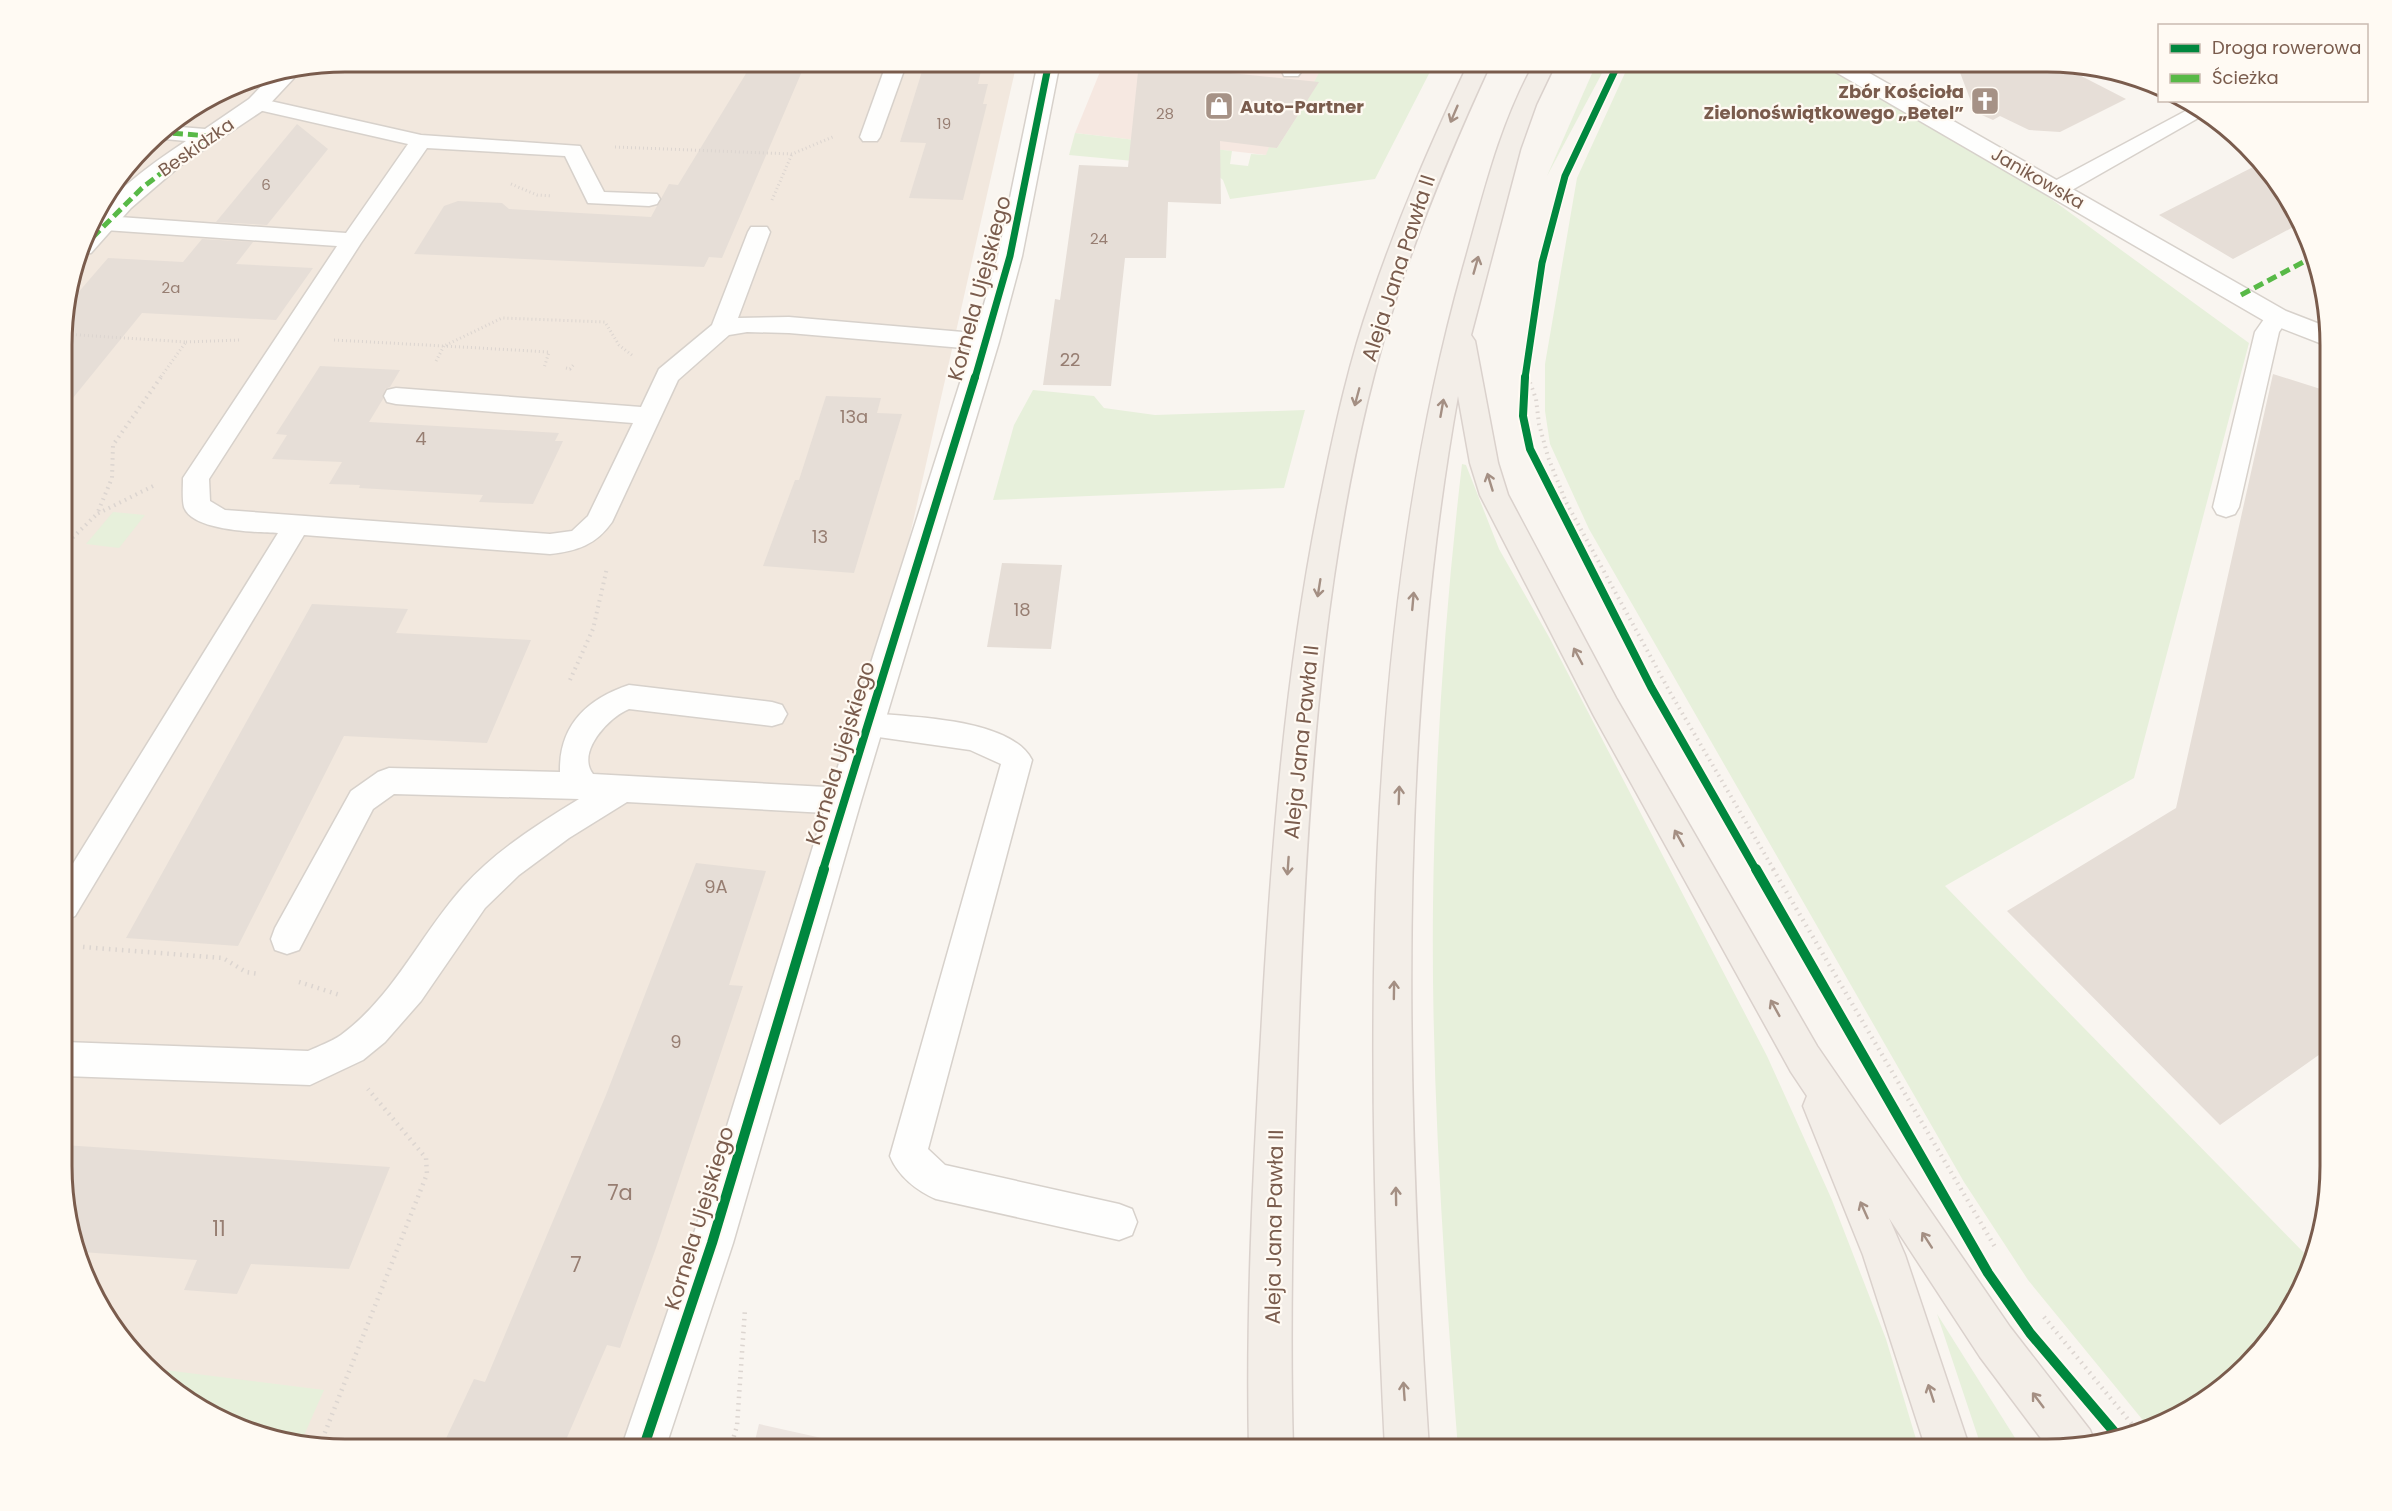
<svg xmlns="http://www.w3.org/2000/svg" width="2392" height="1511" viewBox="0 0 2392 1511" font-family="Poppins,sans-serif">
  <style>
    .residential { fill: #f2e8de }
    .commercial { fill: #f6e8e1 }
    .industrial { fill: #ede5e0 }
    .green { fill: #e7f0db }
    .building { fill: #e6ded7 }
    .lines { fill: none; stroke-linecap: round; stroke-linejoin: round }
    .lane-casing { stroke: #d7d1cb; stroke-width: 3 }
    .street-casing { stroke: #d7d1cb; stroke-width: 3 }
    .primary-casing { stroke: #dad1cc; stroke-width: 3 }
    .path-far2 { stroke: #dcd5d0; stroke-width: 3; stroke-dasharray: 1 3; stroke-linecap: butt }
    .path-far1 { stroke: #dcd5d0; stroke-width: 4; stroke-dasharray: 1.5 4.5; stroke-linecap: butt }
    .path { stroke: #dcd5d0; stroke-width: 4.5; stroke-dasharray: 1.5 5; stroke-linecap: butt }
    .lane { fill: #fefefd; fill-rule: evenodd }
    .street { fill: #fefefd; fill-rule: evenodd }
    .primary { fill: #f3eee8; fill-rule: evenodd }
    .quiet { stroke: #58b947; stroke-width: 5; stroke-dasharray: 10 5; stroke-linecap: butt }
    .cycleway-far2-casing { stroke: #fffaf3; stroke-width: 10 }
    .cycleway-far1-casing { stroke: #fffaf3; stroke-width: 12 }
    .cycleway-casing { stroke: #fffaf3; stroke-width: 14 }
    .cycleway-far2 { stroke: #00873e; stroke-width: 7 }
    .cycleway-far1 { stroke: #00873e; stroke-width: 8 }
    .cycleway { stroke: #00873e; stroke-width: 10 }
    .oneway { stroke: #a48f83 }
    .labels { text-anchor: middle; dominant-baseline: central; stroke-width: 4.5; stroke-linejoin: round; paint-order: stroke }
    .far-number-label { font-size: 15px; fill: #977e72 }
    .far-poi-label { font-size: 18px; font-weight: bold; fill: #7a5c4d; stroke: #fffaf3; text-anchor: end }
    .far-street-label { font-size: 18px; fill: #7a5c4d; stroke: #fffaf3 }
    .number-label { font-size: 18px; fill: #977e72 }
    .street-label { font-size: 21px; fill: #7a5c4d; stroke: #fffaf3 }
    .near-number-label { font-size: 21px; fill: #977e72 }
    .rim { fill: none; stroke: #7a5c4d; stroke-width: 3 }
  </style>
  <rect width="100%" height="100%" fill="#f9f5f0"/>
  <polygon class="residential" points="345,62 1017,62 867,725 712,1243 643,1449 345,1449 254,1435 188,1402 100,1308 64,1202 64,309 91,220 158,132 237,83"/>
  <polygon class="commercial" points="1104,62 1327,62 1319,83 1277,148 1266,155 1075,133"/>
  <polygon class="industrial" points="759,1424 871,1449 753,1449"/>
  <g class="green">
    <polygon points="1325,62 1435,62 1375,179 1230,199 1223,180 1209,168 1069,155 1075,133 1232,151 1230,164 1248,166 1251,154 1266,155 1269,147 1277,148 1318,83 1314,82"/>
    <polygon points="1597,62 1608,62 1547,176"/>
    <polygon points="1630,62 1817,62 2036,188 2249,343 2134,778 1945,886 2313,1262 2283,1323 2188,1412 2146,1424 2028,1280 1964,1182 1589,529 1550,444 1545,411 1545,364 1577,178"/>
    <polygon points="1033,390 1094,396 1104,408 1155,415 1305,410 1284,488 993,500 1014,425"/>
    <path d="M1462 464 1466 465 1499 549 1549 637 1767 1056 1832 1200 1886 1339 1919 1449H1458C1444 1268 1431 1086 1433 904 1435 757 1445 610 1462 464Z"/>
    <polygon points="113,512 145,515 119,548 86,544"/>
    <polygon points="1937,1314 2022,1449 1982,1449"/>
    <polygon points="157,1369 324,1390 301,1442 254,1435 188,1402"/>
  </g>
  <g class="building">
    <polygon points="753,62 806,62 722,258 709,257 704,267 414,254 444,206 458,201 502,203 509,209 651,217 669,184 678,185"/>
    <polygon points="1956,62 2054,62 2126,99 2060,132 2029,130 2000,116 1993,120 1975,112"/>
    <polygon points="924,65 982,66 978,84 988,84 983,104 987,104 963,200 909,198 926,143 900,142"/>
    <polygon points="1161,66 1319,82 1277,148 1220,141 1221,204 1168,202 1166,258 1125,258 1111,386 1043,385 1055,299 1060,300 1079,165 1128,167 1138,72"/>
    <polygon points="297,124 328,149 267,225 216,222"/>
    <polygon points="2257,165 2293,204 2299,224 2233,259 2159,215"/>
    <polygon points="202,239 253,242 236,264 313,268 276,320 142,313 64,409 64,309 108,258 183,262"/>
    <polygon points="320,366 400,370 390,387 385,389 383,399 369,422 559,433 555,441 563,441 533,504 479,502 483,495 359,488 360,485 329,484 342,462 272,459 287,435 276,434"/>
    <polygon points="2273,374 2330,392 2330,1047 2220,1125 2007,911 2176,808"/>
    <polygon points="826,396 881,398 877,413 902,414 854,573 763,566 795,480 799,480"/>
    <polygon points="1002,563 1062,565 1051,649 987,647"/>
    <polygon points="312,604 408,609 396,633 531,640 487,743 344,736 238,946 126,938"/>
    <polygon points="696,863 766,871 729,985 743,986 656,1248 620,1348 607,1345 562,1449 441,1449 474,1379 485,1382 606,1095"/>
    <polygon points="64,1145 390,1167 349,1269 251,1264 237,1294 184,1290 197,1260 81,1252 64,1202"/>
  </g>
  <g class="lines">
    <g class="lane-casing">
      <g id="lane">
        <polygon points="887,62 907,62 880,137 877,141 863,141 860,137"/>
        <polygon points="1273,62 1297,62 1301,72 1298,76 1284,76 1280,67"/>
        <path d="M257 98 421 135 580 146 604 192 657 194 660 199 657 204 649 206 588 203 565 156 427 148 361 243 209 479 210 501 225 510 550 534 572 531 588 516 633 423 396 404 387 402 384 396 387 390 396 388 641 407 659 369 712 325 748 232 751 227H767L770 232 738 318 789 317 986 334 994 336 998 342 994 348 986 350 789 333 747 332 729 335 678 380 612 522C596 545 577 551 550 554L304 535 75 916 64 921V878L278 533C256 532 192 531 184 507 182 499 183 487 183 478L337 246 105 230 97 228 94 223 97 218 105 216 346 233 408 144 250 108 247 104 250 100Z"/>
        <polygon points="2193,107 2200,109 2203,113 2200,117 2065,194 2049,194 2046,189 2049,184"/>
        <polygon points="2277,309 2285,312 2289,317 2279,332 2239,507 2235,514 2226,517 2217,514 2213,507 2255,332 2269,312"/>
        <path d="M629 685 772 702 782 705 787 714 782 723 772 726 629 709C609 717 576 752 593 774L844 788 855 792 859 801 855 810 844 814 627 802 569 838 519 875 485 908 421 1001 385 1042 363 1060 310 1085 64 1076V1042L308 1051C319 1046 331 1042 341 1035 394 996 420 935 463 887 495 851 538 824 579 799L394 794 373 809 299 950 287 954 275 950 271 939 275 928 351 791 378 772 389 768 560 772C559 725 587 699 629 685Z"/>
        <path d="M867 713C909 717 1011 718 1032 760L928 1149 945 1165 1119 1204 1132 1209 1137 1222 1132 1235 1119 1240 936 1199C917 1191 898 1176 890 1156L1001 764 970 750 857 734 852 725 857 716Z"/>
      </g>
    </g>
    <g class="street-casing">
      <g id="street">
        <polygon points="1038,62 1060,62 1022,256 999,342 861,801 733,1243 665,1449 621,1449 691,1243 827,801 973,342 998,256"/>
        <polygon points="1824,62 1850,62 2286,311 2330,328 2330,347 2268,323 1827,67"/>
        <path d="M296 71 294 78 265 109 181 165 131 208 91 253 80 255C83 246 85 232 90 224 113 191 153 163 186 141L154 138 168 126 205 129 249 99 271 76Z"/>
      </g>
    </g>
    <g class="primary-casing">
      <g id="primary">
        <path d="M1469 62H1491C1455 140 1422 218 1396 299 1324 524 1308 781 1299 1016 1294 1160 1289 1305 1293 1449H1249C1246 1312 1253 1174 1261 1036 1271 851 1285 667 1323 485 1336 422 1350 359 1371 299 1399 216 1432 141 1469 62Z"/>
        <path d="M1535 62H1556L1536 104 1520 149 1471 335 1475 341 1498 463 1508 495 1616 698 1817 1046 2010 1327 2090 1430 2094 1440 2065 1449H2049L1980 1357 1889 1218 1905 1255 1970 1449H1926L1863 1255 1803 1106 1807 1096 1791 1072 1594 716 1480 495 1470 463 1458 396C1396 743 1406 1099 1429 1449H1385C1366 1063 1358 643 1463 268 1483 198 1499 126 1535 62Z"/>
      </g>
    </g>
    <g class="path-far2">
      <polyline points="615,147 792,154 835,136"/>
      <polyline points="511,184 537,195 552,196"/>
      <polyline points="772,200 792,154"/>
      <polyline points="64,334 186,342 160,378"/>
      <polyline points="334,340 444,346 502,318 605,322 619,345 633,356"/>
      <polyline points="186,342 240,340"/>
      <polyline points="436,361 444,346 549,352 544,368"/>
      <polyline points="566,368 570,369 575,363"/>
      <polyline points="1525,370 1528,378"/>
    </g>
    <g class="path-far1">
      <polyline points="1528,377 1536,399 1539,424 1548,457 1566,502 1671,694 1774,870"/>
      <polyline points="153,486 97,514 112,478 113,445 161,377"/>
      <polyline points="64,546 97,514"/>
      <polyline points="570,680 593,629 607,568"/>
    </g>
    <g class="path">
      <polyline points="1773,869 1995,1247"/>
      <polyline points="83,947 223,958 246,972 259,974"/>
      <polyline points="299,982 340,995"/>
      <polyline points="2044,1317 2135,1428"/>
      <polyline points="320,1445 427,1174 426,1158 368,1089"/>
      <polyline points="730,1449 737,1426 745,1309"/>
    </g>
    <use href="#lane" class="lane"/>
    <use href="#street" class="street"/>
    <use href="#primary" class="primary"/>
    <g class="quiet">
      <polyline points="158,132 209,136"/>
      <polyline points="82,248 142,188 209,136"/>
      <polyline points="2241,295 2309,259"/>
    </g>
    <g class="cycleway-far2-casing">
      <g id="cycleway-far2">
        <polyline points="975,378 1010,256 1049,62"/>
        <polyline points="1525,378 1542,263 1565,176 1619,62"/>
      </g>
    </g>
    <g class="cycleway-far1-casing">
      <g id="cycleway-far1">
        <polyline points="1525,377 1523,416 1530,449 1651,687 1756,870"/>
        <polyline points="823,870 975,377"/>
      </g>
    </g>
    <g class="cycleway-casing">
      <g id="cycleway">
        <polyline points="1756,869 1988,1273 2030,1333 2116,1434"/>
        <polyline points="643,1449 712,1243 824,869"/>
      </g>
    </g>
    <use href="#cycleway-far2" class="cycleway-far2"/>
    <use href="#cycleway-far1" class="cycleway-far1"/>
    <use href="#cycleway" class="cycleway"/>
  </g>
  <defs><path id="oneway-shaft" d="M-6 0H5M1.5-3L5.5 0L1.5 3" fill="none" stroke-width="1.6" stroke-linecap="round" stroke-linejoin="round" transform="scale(1.5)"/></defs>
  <g class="oneway">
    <use href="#oneway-shaft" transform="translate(1454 114) rotate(113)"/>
    <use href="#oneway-shaft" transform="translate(1476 265) rotate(-74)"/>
    <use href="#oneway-shaft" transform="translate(1357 397) rotate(105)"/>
    <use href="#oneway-shaft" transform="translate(1442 408) rotate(-80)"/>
    <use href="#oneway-shaft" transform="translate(1490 482) rotate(-107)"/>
    <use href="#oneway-shaft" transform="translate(1319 588) rotate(99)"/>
    <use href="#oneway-shaft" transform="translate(1413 601) rotate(-85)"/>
    <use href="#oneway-shaft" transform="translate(1578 656) rotate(-118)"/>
    <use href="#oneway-shaft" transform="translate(1399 795) rotate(-88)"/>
    <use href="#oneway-shaft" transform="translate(1679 838) rotate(-119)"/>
    <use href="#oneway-shaft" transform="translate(1288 866) rotate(94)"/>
    <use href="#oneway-shaft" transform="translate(1394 990) rotate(-89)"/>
    <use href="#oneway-shaft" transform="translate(1775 1008) rotate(-119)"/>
    <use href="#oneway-shaft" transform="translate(1396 1196) rotate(-91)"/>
    <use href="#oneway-shaft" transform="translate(1864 1210) rotate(-114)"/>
    <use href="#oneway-shaft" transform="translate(1927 1240) rotate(-123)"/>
    <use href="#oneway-shaft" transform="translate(1404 1391) rotate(-94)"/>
    <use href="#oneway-shaft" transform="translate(1931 1393) rotate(-108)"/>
    <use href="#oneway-shaft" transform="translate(2038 1400) rotate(-127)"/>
  </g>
  <defs>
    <g id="church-square" transform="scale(1.5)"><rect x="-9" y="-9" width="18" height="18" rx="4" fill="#a69286" stroke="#fffaf3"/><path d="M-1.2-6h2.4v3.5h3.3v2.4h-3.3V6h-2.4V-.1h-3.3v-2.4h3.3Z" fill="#fff"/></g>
    <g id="shop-square" transform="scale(1.5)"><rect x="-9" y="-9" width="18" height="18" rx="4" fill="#a69286" stroke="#fffaf3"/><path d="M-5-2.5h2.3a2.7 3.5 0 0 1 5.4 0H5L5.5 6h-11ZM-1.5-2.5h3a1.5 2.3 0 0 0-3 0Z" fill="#fff"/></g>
  </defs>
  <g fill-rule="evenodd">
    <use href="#church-square" x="1985" y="101"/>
    <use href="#shop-square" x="1219" y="106"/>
  </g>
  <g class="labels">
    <g class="far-number-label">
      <text x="1165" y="113">28</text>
      <text x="944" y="123">19</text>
      <text x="266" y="184">6</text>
      <text x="1099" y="238">24</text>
      <text x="171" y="287">2a</text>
    </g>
    <g class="far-poi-label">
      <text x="1964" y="91">Zbór Kościoła<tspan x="1964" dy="21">Zielonoświątkowego „Betel”</tspan></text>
      <text x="1240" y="106" text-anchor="start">Auto-Partner</text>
    </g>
    <g class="far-street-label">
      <text transform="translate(196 147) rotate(-35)">Beskidzka</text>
      <text transform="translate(2038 178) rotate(30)">Janikowska</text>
    </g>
    <g class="number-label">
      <text x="1070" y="359">22</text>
      <text x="854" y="416">13a</text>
      <text x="421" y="438">4</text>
      <text x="820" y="536">13</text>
      <text x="1022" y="609">18</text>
      <text x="716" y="886">9A</text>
      <text x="676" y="1041">9</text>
    </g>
    <g class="street-label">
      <text transform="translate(1398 268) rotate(-72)">Aleja Jana Pawła II</text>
      <text transform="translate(979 288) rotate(-75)">Kornela Ujejskiego</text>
      <text transform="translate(1301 742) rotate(-84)">Aleja Jana Pawła II</text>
      <text transform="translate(840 753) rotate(-73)">Kornela Ujejskiego</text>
      <text transform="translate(699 1218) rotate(-73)">Kornela Ujejskiego</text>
      <text transform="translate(1274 1227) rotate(-89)">Aleja Jana Pawła II</text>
    </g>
    <g class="near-number-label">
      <text x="620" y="1192">7a</text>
      <text x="219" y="1228">11</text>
      <text x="576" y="1264">7</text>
    </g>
  </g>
  <path d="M0 0H2392V1511H0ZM345 72H2047A273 273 0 0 1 2320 345V1166A273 273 0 0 1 2047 1439H345A273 273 0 0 1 72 1166V345A273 273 0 0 1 345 72Z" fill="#fffaf3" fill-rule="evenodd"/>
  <path class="rim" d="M345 72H2047A273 273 0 0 1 2320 345V1166A273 273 0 0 1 2047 1439H345A273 273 0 0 1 72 1166V345A273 273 0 0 1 345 72Z"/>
  <rect x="2158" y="24" width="210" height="78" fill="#fffaf3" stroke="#cabbb1" stroke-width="1.5"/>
  <rect x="2170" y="44" width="30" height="9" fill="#00873e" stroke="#cabbb1" stroke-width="1.5"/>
  <text x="2212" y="54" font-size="18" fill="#7a5c4d">Droga rowerowa</text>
  <rect x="2170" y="74" width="30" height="9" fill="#58b947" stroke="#cabbb1" stroke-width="1.5"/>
  <text x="2212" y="84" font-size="18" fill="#7a5c4d">Ścieżka</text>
</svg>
